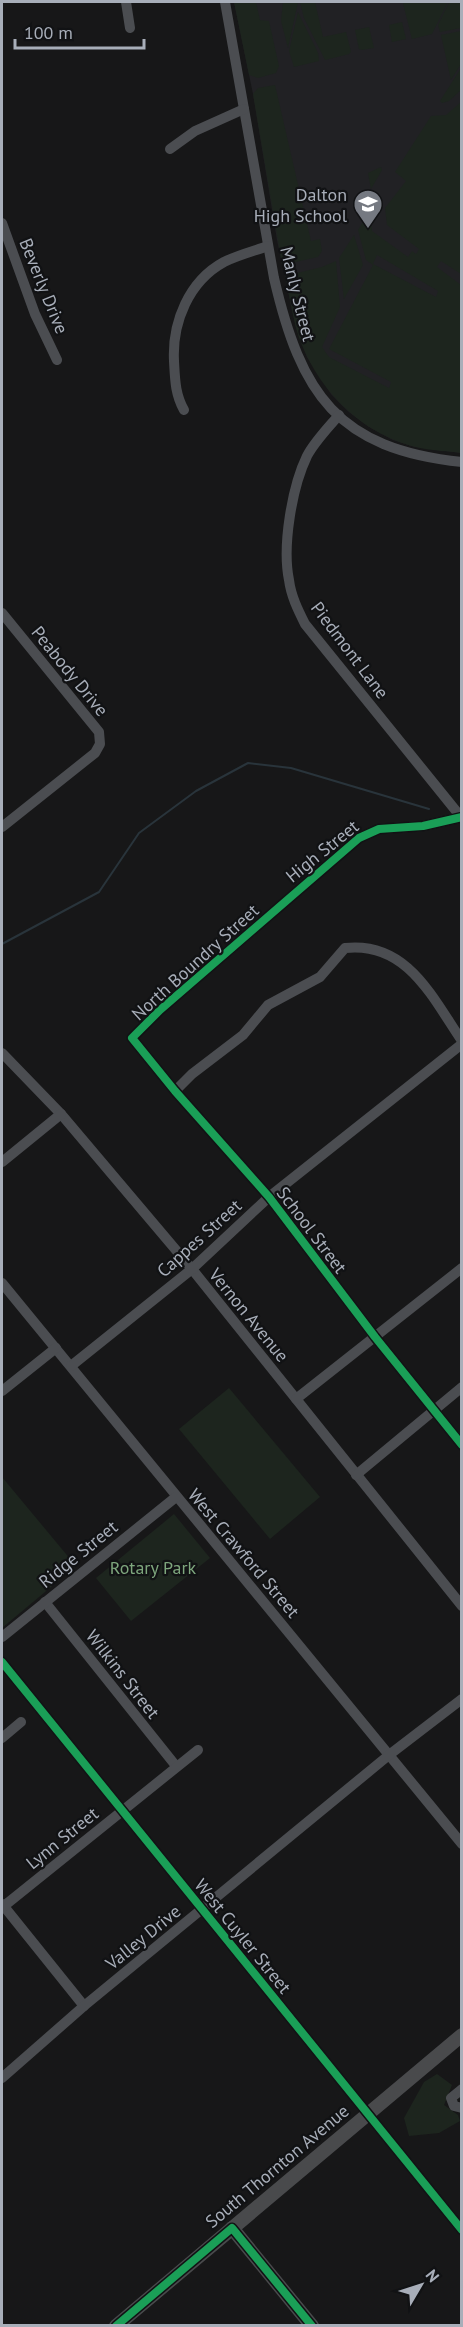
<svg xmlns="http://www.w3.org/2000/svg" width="463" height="2327" viewBox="0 0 463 2327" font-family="'PT Sans',sans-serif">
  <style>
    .built { fill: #212124 }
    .green { fill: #1d251e; fill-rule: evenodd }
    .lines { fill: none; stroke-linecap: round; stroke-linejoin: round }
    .stream { stroke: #29343b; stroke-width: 2 }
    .minor { stroke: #4b4d51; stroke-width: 10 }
    .major { stroke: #494a4c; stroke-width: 14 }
    .cycleway-casing { stroke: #111214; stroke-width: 11 }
    .cycleway { stroke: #1a9f57; stroke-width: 8 }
    .labels { text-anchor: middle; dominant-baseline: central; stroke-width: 4.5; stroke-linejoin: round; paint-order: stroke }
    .poi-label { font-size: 18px; fill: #a8aeb9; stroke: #111214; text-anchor: end }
    .street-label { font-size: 18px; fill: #a8aeb9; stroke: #111214 }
    .park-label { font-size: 18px; fill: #7ea67d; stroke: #111214 }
  </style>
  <rect width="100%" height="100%" fill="#171718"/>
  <polygon class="built" points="234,2 461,2 461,453 415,447 393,440 369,427 349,412 331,394 307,357 296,328 277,240 253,94"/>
  <g class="green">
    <polygon points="234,2 256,2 260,20 269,21 279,66 276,73 258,78 249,75"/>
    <polygon points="283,2 298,2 288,48 281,21"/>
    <polygon points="300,2 315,2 323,37 346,32 351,52 349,54 325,60 304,18"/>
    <polygon points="413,2 448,2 432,34 412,39 403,3"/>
    <polygon points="449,2 461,2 461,28 440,32 438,25"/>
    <polygon points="298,12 318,53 319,61 294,67 289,51"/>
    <polygon points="402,22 406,39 392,42 389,25"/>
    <polygon points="369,27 374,48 362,50 359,49 355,30"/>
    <polygon points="461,31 461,64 451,80 441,35"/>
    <polygon points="461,68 461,90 449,101 442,103 440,101"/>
    <polygon points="275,85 311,241 320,239 322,251 318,257 282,265 253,94 258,88"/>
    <path d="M461 102V274L441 261 437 267 461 285V453C448 451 434 451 420 448 365 436 322 395 301 343 293 322 290 298 285 276L322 267 336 261 340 307 322 347 329 357 389 388 391 382 329 349 373 265 366 260 358 230 370 210 372 231 408 257 412 251 416 254 419 249 387 225 385 208 406 181 395 172 431 116 446 115ZM377 255 438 291 436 297 373 264Z"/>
    <polygon points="381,167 382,170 371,189 368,173"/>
    <polygon points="354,235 363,265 344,299 339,258"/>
    <polygon points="229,1388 320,1497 270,1539 179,1429"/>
    <polygon points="2,1477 76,1566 2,1628"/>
    <polygon points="174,1514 210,1558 131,1621 96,1578"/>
    <polygon points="437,2074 452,2085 444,2105 458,2115 460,2121 439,2133 409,2136 404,2118 424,2082"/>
  </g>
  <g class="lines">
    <polyline class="stream" points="2,944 99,892 139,833 196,791 248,763 291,768 429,809"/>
    <g class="minor">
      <polyline points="126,2 130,28"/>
      <path d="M225 2 274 278C301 394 337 449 462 462"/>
      <polyline points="170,149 195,131 244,109"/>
      <polyline points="2,223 35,314 57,360"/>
      <path d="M184 410C175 394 175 379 174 361 172 322 189 281 224 262 238 255 254 251 268 246"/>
      <path d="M339 415C328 428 315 441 307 456 292 487 282 546 289 580 291 596 298 610 305 624L461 817"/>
      <polyline points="2,613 99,732 100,744 95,753 2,827"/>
      <polyline points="462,817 423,826 379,829 359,838 160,1010 132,1038 175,1091 269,1197 375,1337 462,1445"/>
      <polyline points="2,1053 61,1114 192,1269 462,1606"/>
      <path d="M175 1091 192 1074 243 1035 268 1005 320 977 345 948C407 941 432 997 462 1041"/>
      <polyline points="2,1162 61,1114"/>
      <polyline points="2,1283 462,1844"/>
      <polyline points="71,1366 192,1269 269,1197 462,1044"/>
      <polyline points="2,1391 56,1348"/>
      <polyline points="296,1399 462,1268"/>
      <polyline points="356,1475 462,1387"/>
      <polyline points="45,1602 176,1766"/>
      <polyline points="2,1637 176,1497"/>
      <polyline points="2,1662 462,2230"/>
      <polyline points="2,1738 21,1722"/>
      <polyline points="2,1904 84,2006"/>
      <polyline points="4,1906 198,1750"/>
      <polyline points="2,2078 84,2006 389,1755 462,1699"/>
      <polyline points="462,2089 451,2098 454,2106 462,2108"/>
    </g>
    <g class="major">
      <polyline points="232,2228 312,2326"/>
      <polyline points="116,2326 462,2035"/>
    </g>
    <g class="cycleway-casing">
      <g id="cycleway">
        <polyline points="462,817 423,826 379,829 359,838 160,1010 132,1038 175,1091 269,1197 375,1337 462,1445"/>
        <polyline points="2,1662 462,2230"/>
        <polyline points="116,2326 232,2228 312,2326"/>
      </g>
    </g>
    <use href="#cycleway" class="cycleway"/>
  </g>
  <defs>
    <g id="school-pin" transform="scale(1.5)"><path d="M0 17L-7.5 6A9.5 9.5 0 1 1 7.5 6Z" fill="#757981" stroke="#111214"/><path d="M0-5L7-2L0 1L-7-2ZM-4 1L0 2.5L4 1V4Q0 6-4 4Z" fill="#fff"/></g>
  </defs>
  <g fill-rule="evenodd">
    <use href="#school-pin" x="368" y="204"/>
  </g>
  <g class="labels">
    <g class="poi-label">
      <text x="347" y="194">Dalton<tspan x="347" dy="21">High School</tspan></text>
    </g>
    <g class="street-label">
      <text transform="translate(44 286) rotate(68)">Beverly Drive</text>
      <text transform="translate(298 294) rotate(76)">Manly Street</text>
      <text transform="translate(350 650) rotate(53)">Piedmont Lane</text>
      <text transform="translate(70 671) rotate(51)">Peabody Drive</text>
      <text transform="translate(322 851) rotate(-39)">High Street</text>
      <text transform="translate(195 962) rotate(-42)">North Boundry Street</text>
      <text transform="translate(312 1230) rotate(53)">School Street</text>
      <text transform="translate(199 1238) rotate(-42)">Cappes Street</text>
      <text transform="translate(249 1315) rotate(51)">Vernon Avenue</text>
      <text transform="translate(244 1553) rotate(50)">West Crawford Street</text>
      <text transform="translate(78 1554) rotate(-39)">Ridge Street</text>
      <text transform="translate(123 1674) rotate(52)">Wilkins Street</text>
      <text transform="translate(62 1838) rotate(-39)">Lynn Street</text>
      <text transform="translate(243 1936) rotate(51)">West Cuyler Street</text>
      <text transform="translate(143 1937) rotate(-39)">Valley Drive</text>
      <text transform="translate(277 2166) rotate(-40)">South Thornton Avenue</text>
    </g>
    <g class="park-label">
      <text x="153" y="1567">Rotary Park</text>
    </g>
  </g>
  <rect width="463" height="2327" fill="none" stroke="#a8aeb9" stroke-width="6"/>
  <g transform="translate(421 2285) rotate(51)" stroke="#111214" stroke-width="4.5" paint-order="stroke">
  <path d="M0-4.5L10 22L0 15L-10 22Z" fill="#a8aeb9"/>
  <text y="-9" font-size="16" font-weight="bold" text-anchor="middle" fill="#a8aeb9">N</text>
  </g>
  <path d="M15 39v9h129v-9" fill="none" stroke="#a8aeb9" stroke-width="3"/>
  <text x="24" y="39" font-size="18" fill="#a8aeb9" stroke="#111214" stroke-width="4.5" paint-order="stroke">100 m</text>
</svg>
